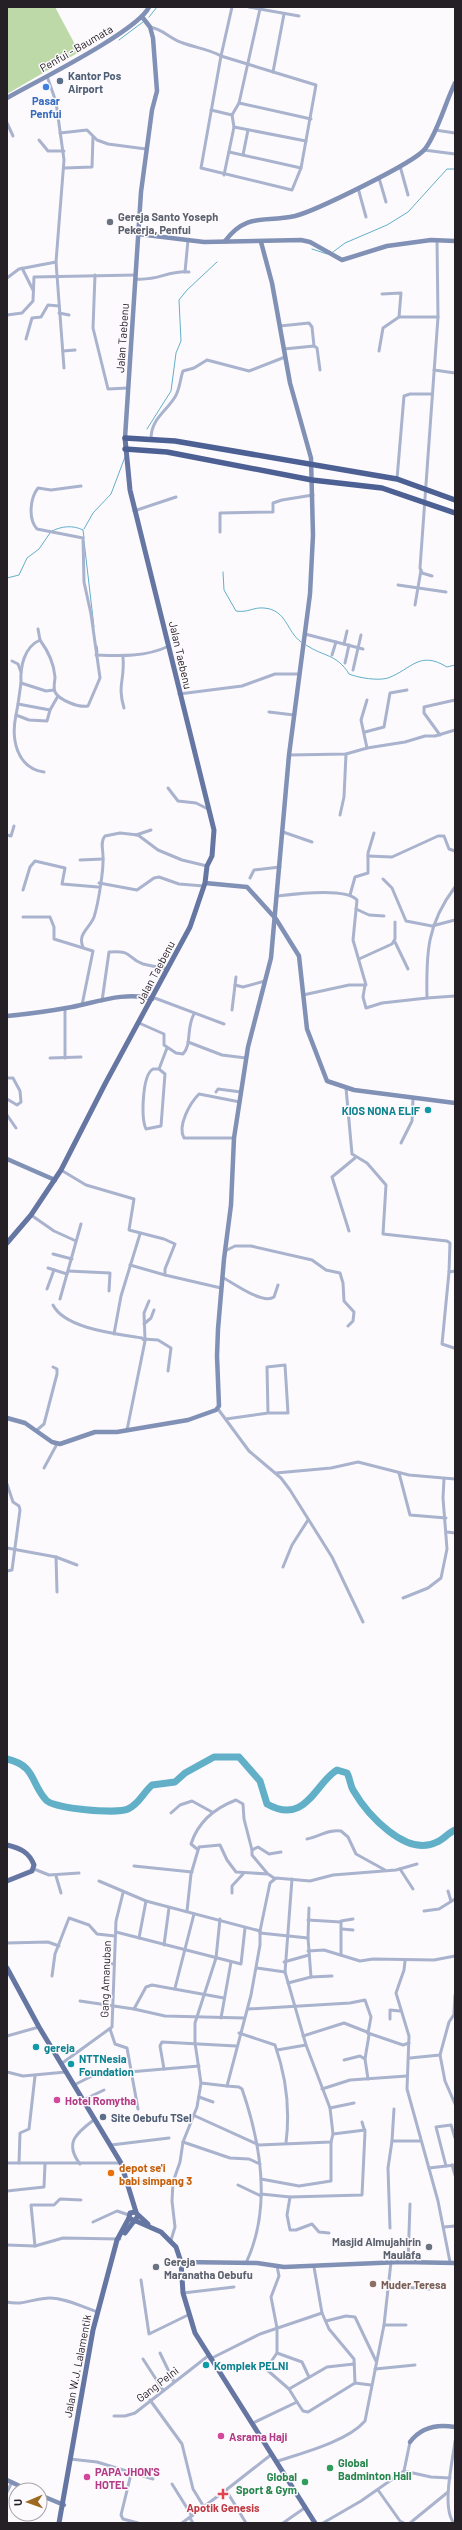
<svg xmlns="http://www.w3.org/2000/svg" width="462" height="2530" viewBox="0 0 462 2530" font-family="Barlow,sans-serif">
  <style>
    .green { fill: #bcd9a7 }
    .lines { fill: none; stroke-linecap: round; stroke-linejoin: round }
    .stream { stroke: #61b0c8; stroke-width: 1 }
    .river { stroke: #61b0c8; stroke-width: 7 }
    .street { stroke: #a9b3cd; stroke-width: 3 }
    .secondary { stroke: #8190b5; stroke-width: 4.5 }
    .primary { stroke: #6576a3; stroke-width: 5 }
    .highway { stroke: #4d6093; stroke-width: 5.5 }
    .service-dot { fill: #5c6f8a; stroke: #fdfafe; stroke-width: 1.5 }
    .shop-dot { fill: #3f7fe0; stroke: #fdfafe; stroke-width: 1.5 }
    .worship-dot { fill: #6b7280; stroke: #fdfafe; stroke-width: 1.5 }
    .culture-dot { fill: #0f9aa8; stroke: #fdfafe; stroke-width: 1.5 }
    .hotel-dot { fill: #d1479c; stroke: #fdfafe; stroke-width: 1.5 }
    .food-dot { fill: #e8710a; stroke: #fdfafe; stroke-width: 1.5 }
    .education-dot { fill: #8d6e63; stroke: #fdfafe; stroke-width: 1.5 }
    .leisure-dot { fill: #2e9e5b; stroke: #fdfafe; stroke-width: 1.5 }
    .health-dot { fill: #e0444e; stroke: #fdfafe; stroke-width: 1.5 }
    .labels { text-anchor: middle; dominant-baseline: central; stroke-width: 3; stroke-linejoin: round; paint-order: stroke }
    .street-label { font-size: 11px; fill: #252026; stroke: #fdfafe }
    .service-label { font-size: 11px; font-weight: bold; fill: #4e5e75; stroke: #fdfafe; text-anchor: start }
    .shop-label { font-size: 11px; font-weight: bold; fill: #366cbe; stroke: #fdfafe }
    .worship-label { font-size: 11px; font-weight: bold; fill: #5b616d; stroke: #fdfafe; text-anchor: start }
    .culture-label { font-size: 11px; font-weight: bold; fill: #0d838f; stroke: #fdfafe; text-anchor: start }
    .hotel-label { font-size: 11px; font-weight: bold; fill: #b23c85; stroke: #fdfafe; text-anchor: start }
    .food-label { font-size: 11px; font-weight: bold; fill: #c56008; stroke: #fdfafe; text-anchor: start }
    .education-label { font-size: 11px; font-weight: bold; fill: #785e54; stroke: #fdfafe; text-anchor: start }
    .leisure-label { font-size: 11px; font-weight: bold; fill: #27864d; stroke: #fdfafe; text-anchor: start }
    .health-label { font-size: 11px; font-weight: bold; fill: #be3a42; stroke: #fdfafe }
  </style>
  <rect width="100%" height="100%" fill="#fdfafe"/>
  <polygon class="green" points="7,7 55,7 79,52 7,94"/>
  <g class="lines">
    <g class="stream">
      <polyline points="149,17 157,7"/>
      <polyline points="119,40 143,22"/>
      <polyline points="312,249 327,254"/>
      <polyline points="333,252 345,243 387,225 408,212 447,169 455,169"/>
      <polyline points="147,429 171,391 176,353 181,341 179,300 187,290 217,262"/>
      <polyline points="84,529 93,513 111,494 125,457"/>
      <path d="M52 531C62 526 73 525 83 530L84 538"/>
      <polyline points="84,541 94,627"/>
      <path d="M223 572 224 590 236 611C248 613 253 607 264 608 287 610 286 631 301 642"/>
      <polyline points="7,578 19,575 27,558 39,549 50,533"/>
      <path d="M306 645C324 657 337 654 349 674 359 678 378 681 388 678 412 669 419 650 447 667L455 665"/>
      <polyline points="97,646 98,652"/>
    </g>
    <path class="river" d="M7 1759C36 1766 30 1782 46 1800 54 1809 117 1814 128 1809 139 1804 143 1793 152 1785L175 1782 185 1773 214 1757H239L260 1781 267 1804C306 1826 315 1783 337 1770L347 1773C350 1778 350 1785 353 1790 367 1814 406 1858 437 1842 444 1839 448 1833 455 1830"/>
    <g class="street">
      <polyline points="249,7 299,16"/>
      <path d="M150 27C163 29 170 39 183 43 196 48 209 49 221 56L232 7"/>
      <polygon points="221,56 316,85 301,168 292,190 201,168"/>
      <polyline points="273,72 284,14"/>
      <polyline points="47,76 56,102 64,160 56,262 64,368"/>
      <polyline points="239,103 260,9"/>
      <polyline points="211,110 232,115 234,127 224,175"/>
      <polyline points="232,115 239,103 311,119"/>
      <polyline points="7,123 13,136"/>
      <polyline points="234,127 306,141"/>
      <polyline points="435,130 455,133"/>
      <polyline points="60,133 87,130 97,140 108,144 146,149"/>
      <polyline points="39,140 48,151 64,151"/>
      <polyline points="424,150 455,154"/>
      <polyline points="229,152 301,168"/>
      <polyline points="243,155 248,130"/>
      <polyline points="400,166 408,195"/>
      <polyline points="64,168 92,167 93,137"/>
      <polyline points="379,178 386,202"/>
      <polyline points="358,188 366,217"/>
      <polyline points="22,268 33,290"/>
      <polyline points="185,272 188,240"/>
      <polyline points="95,275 93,328 108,389 128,388"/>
      <polyline points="7,278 19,269 56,262"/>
      <path d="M136 279C159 281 168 270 189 272"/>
      <polyline points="382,294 401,293 399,317 438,317"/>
      <polyline points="59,313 69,315"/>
      <polyline points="7,315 22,313 33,301 34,277 136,275"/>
      <polyline points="280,326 309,323 312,327 314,346 284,349"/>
      <polyline points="26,339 32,318 41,317 48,305 59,306"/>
      <polyline points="314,346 317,348 320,370"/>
      <polyline points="63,351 75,350"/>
      <polyline points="379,351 383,328 399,317"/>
      <polyline points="434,370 455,373"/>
      <path d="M151 439C151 419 165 413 175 397 180 389 180 379 183 371L194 368 207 360 249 371 285 357"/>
      <polyline points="397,479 404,396 410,394 432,394"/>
      <polyline points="134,511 176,497"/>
      <polyline points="220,532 220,513 273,512 273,503 282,500 313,495"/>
      <polyline points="432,576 422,573 420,568 438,317 437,240"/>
      <polyline points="398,585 446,592"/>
      <polyline points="415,605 421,570"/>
      <polyline points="305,634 363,649"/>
      <path d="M40 640C48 651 54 663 55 677 55 681 53 688 55 692 59 700 79 708 88 706L100 678 91 614 84 582 83 538 37 529C28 519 30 498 38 488L51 490 81 486"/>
      <polyline points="344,644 347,631"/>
      <path d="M96 655C121 656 146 657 169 646"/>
      <polyline points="332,655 336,642"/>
      <path d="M123 657C125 680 117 685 124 708"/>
      <polyline points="12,661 18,664 21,672"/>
      <polyline points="345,663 349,645"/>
      <polyline points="353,670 361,635"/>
      <path d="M21 683C20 667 24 647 40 640L38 629"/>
      <polyline points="54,690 46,691 21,683 18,704 50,710 58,696"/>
      <polyline points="179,694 242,686 275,674 299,674"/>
      <polyline points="367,700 361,720 367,748"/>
      <polyline points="18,704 16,715 29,720 47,721 50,710"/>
      <polyline points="269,712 294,715"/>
      <path d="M16 715C11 738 16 768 44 772"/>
      <polyline points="365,732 384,727 390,693 407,690"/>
      <polyline points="440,735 424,713 424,707 455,700"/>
      <polyline points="289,755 346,754 367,748 405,742 425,736 435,736 455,730"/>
      <polyline points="168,788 178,801 196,803 208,809"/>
      <polyline points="340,815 344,797 346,754"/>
      <polyline points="283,832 312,842"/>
      <polyline points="7,835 11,836 14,826"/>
      <polyline points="136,835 151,830"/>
      <polyline points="368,856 392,857 438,836 444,836 449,849 455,851"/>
      <polyline points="80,860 103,859"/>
      <polyline points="250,878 254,870 280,867"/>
      <polyline points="383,879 392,888 406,921 432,926 455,920"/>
      <polyline points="99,883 137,890 154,878 159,877 179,884 204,886"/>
      <polyline points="23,890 30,867 35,861 65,868 62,884 98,887"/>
      <polyline points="350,895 355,877 368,873 368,853 374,833"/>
      <path d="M278 896C294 894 346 887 357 900L353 940 366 985H349L303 995"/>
      <polyline points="356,909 369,915 384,916"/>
      <polyline points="23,917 50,917 54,927 54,939 93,951 82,1005"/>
      <polyline points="395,942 408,969"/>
      <path d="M83 947C77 934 90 928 94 917 98 905 104 869 103 856 103 850 100 841 105 836L120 833 138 835 158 850 182 860 207 866"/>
      <polyline points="359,959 392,944 395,939 395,922"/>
      <polyline points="235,985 243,987 265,981"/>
      <path d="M365 985 363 997 366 1008 382 1003 427 998C426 953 427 924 455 887"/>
      <polyline points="152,997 224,1024"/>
      <polyline points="427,998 455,996"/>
      <path d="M102 1001 109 952C134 950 126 958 143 964 151 966 159 967 168 969"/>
      <polyline points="65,1008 65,1058"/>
      <polyline points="232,1010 236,977"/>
      <path d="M139 1023 164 1034V1045L176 1053 183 1054C192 1045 186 1028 194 1014"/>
      <polyline points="188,1042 222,1055 246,1058"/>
      <polyline points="50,1058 81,1057"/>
      <path d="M159 1069 165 1074 161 1126 146 1129C141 1118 142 1075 153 1069H159L167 1048"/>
      <polyline points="7,1078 13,1078 20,1091 21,1102 17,1105 7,1099"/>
      <polyline points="346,1088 352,1154 367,1163 386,1185 383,1234 447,1241 450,1243 449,1272 455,1271"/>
      <polyline points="216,1092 218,1089 241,1092"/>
      <polyline points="7,1115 16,1128"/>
      <path d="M234 1138H184C177 1126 190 1103 199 1094L240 1102"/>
      <polyline points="401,1143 412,1121 413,1099"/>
      <polyline points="61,1170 86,1185 134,1199 129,1230 164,1239 175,1244 165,1269 165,1275 221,1288"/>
      <polyline points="31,1215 54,1231 76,1241"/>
      <polyline points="349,1231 332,1177 355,1158"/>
      <polyline points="225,1251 235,1246 251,1246 312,1260 326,1270 340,1273 343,1283 344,1301 354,1312 353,1321 348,1326"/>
      <polyline points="53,1254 72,1259"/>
      <polyline points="130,1265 165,1275"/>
      <polyline points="48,1268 67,1274"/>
      <polyline points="68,1271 110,1273 109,1291"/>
      <polyline points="449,1272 442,1344 454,1348"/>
      <path d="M222 1277C233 1283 263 1305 274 1297L278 1285"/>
      <polyline points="47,1289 54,1270"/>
      <polyline points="60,1299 81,1224"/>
      <path d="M53 1305C65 1329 118 1334 142 1338L145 1341 127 1430"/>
      <polyline points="144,1324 151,1318 154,1310"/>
      <polyline points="114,1334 121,1296 140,1234"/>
      <polyline points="143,1339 158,1340 171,1348 168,1371"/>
      <polyline points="145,1339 144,1313 149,1301"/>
      <polyline points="218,1409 249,1451 281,1478 290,1490 332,1557 363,1622"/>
      <polyline points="226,1419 268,1413 288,1413 285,1365 267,1367 268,1413"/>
      <polyline points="37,1430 44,1424 57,1374 57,1369 53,1367"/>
      <polyline points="44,1468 57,1444"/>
      <polyline points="276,1473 331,1468 358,1462 409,1475 455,1479"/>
      <polyline points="399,1473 410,1515 446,1518"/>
      <polyline points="7,1484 13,1502 19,1506 20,1510 12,1570 7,1571"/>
      <polyline points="447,1532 455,1533"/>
      <polyline points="7,1548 56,1557 77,1565"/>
      <polyline points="56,1557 57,1592"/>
      <polyline points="283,1567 292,1545 308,1520"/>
      <polyline points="403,1598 428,1588 441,1578 447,1549 443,1498 444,1479"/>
      <polyline points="171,1813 180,1805 192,1801 212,1812"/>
      <path d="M307 1839C319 1837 328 1829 341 1831L348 1837 356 1854 385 1870"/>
      <path d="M197 1849 191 1844C198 1822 215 1808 236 1800L243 1804 244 1819 252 1850"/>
      <polyline points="134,1866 192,1872"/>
      <polyline points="34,1869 49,1875 79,1873"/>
      <polyline points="400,1869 413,1889"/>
      <polyline points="267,1873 252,1855 252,1850 258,1847 269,1854 281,1852"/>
      <polyline points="56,1876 61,1893"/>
      <polyline points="99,1881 146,1901 260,1931"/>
      <polyline points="448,1891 451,1901"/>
      <polyline points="232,1893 232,1886 243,1874"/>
      <polyline points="187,1911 191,1874 199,1847 220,1845 227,1860 236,1872 268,1874 274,1878"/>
      <polyline points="424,1911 439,1909 455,1899"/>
      <polyline points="308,1920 341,1922"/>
      <polyline points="342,1929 353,1930"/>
      <polyline points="116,1932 241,1964 245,1928"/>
      <polyline points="260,1933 308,1938"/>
      <polyline points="139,1938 146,1901"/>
      <polyline points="7,1943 48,1942 59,1946"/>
      <polyline points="164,1945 169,1908"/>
      <polyline points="308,1951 324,1950 360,1961 373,1959 434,1960 455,1956"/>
      <polyline points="341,1955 341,1921 353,1919"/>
      <polyline points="405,1961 404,1970 396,1993 409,2036 407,2089 438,2201 450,2262"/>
      <polyline points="284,1962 309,1955"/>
      <polyline points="107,1963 114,1964"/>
      <polyline points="257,1968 285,1972"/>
      <polyline points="52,1976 55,1954 69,1918 89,1925 97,1934 115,1936"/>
      <polyline points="311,1977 332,1976"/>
      <polyline points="288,1983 311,1977 308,1938 309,1908"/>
      <polyline points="175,1988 194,1914"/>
      <polyline points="80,2001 134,2009 165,2016 244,2018"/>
      <polyline points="134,2009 146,1987 152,1985 224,1998"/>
      <polyline points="248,2009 350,2003 365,2000 371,2017 368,2033 403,2045 409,2043"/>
      <polyline points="454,2013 455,1995"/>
      <polyline points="221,2018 231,1962"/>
      <polyline points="390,2019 390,2010 400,2011"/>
      <polyline points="110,2029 115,2044 127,2048 138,2109"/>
      <path d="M239 2033 275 2045C286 2076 290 2111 286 2143"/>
      <polyline points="7,2036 39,2027"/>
      <polyline points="303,2036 344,2023 367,2032 369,2035 365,2059 368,2079"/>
      <polyline points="277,2050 306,2045"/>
      <polyline points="440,2055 449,2022 455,2013"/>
      <polyline points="410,2058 440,2055 445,2081 455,2104"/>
      <polyline points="344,2060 360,2056 365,2059"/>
      <polyline points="61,2064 112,2027 116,1921 123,1893"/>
      <polyline points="164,2069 160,2046 162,2042 236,2046"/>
      <polyline points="7,2072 23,2076 66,2072"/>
      <polyline points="201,2083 227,2086"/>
      <polyline points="74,2085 94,2075 199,2066"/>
      <polyline points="322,2089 350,2080 407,2076"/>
      <polyline points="199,2097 213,2102"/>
      <polyline points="83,2100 104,2090"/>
      <polyline points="330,2108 354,2103"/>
      <polyline points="193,2115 259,2145 331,2142 333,2134 330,2108 306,2045 285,1972 292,1879"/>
      <polyline points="333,2134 365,2130"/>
      <polyline points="392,2141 394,2109"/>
      <polyline points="183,2142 230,2158 249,2159 260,2164"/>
      <polyline points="111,2145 169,2138"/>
      <polyline points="7,2163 121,2163"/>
      <polyline points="19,2163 20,2133 29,2129 35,2076"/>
      <path d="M80 2164C63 2142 78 2132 95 2119"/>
      <polyline points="452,2165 455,2175"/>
      <polyline points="446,2166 436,2127 451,2125 455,2138"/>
      <polyline points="429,2168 455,2165"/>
      <polyline points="261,2179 299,2186 331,2181 331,2142"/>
      <polyline points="129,2184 157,2179 173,2185"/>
      <polyline points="238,2185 261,2196"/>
      <polyline points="7,2191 44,2187 45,2164"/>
      <polyline points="261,2194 290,2197 362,2195 365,2132 362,2122"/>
      <polyline points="290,2197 287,2215 290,2230 296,2230 312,2224 319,2232 329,2233"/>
      <polyline points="93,2222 117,2211 129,2215"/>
      <polyline points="444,2227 455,2226"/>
      <polyline points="390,2228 388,2168 392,2141 420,2141"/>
      <polyline points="171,2240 175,2227 172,2201 173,2182 180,2162 183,2142 197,2107 201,2083 195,2043 195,2023 216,1958 220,1919"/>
      <polyline points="7,2245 35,2246 63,2238 120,2239"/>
      <polyline points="35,2246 31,2205 54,2205 60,2199 81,2200"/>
      <polyline points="408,2262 410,2204"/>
      <path d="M246 2263C272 2208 261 2144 242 2089L239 2087 227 2086 251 1995 260 1945V1931L270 1883 276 1878 310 1881 333 1875 396 1870 417 1864"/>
      <polyline points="277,2266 279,2276 271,2297 277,2328 277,2353 266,2369 289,2389 297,2402"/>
      <polyline points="141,2280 149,2334 188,2315"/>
      <polyline points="389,2286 430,2289"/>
      <polyline points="183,2293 234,2287"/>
      <path d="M7 2302C23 2306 34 2298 50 2298 66 2298 82 2307 98 2312"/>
      <polyline points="326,2321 346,2316 355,2317 376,2361"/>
      <polyline points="384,2325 406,2325"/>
      <polyline points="160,2353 174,2382"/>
      <polyline points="277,2353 302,2362 309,2377"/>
      <polyline points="143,2359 163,2390"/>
      <polyline points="210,2359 260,2334 322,2313"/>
      <polyline points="375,2369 415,2365"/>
      <polyline points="355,2383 371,2385"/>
      <polyline points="289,2389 327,2367 354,2364"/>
      <polyline points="150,2400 182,2444 193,2489 204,2507"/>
      <polyline points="114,2416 125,2416 135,2413 208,2356"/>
      <polyline points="253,2423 297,2402 303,2411 308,2412 355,2383 354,2359 329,2329 322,2313 314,2267"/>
      <polyline points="410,2442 404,2471 431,2477 450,2478"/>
      <polyline points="70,2459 97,2462 153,2479"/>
      <path d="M278 2461C303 2453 348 2441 365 2421L384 2325 391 2262"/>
      <polyline points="131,2474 121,2515 123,2519 138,2523"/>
      <polyline points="172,2484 192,2516"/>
      <polyline points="226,2490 272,2454"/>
      <polyline points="378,2490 400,2521 404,2523"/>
      <polyline points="7,2492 12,2482"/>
      <polyline points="190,2518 193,2523"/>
      <polyline points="182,2523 226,2490 246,2523"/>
      <polyline points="283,2523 306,2507"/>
      <polyline points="323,2523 361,2501 404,2471"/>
      <polyline points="410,2523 448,2492"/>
      <path d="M454 2523C441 2508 453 2460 455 2441"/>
    </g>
    <g class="secondary">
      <path d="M7 98C35 82 138 31 149 7"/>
      <polyline points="138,234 204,242 301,240 310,242 342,260 387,246 431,240 455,241"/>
      <path d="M225 241C247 212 264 223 295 216 315 211 414 163 425 149 438 132 445 103 455 83"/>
      <polyline points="125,438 141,192 152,110 157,91 153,38 150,27 143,18"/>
      <polyline points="205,883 247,887 276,919 299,956 307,1029 327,1081 354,1090 455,1103"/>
      <path d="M7 1016C29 1014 50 1011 72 1007 97 1002 127 991 152 999"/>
      <polyline points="7,1159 55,1180"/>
      <polyline points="7,1418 25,1423 52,1442 60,1444 95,1432 117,1432 188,1420 216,1410 219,1406 217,1356 218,1329 224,1259 231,1205 234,1138 248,1047 271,958 289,755 310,594 313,535 311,458 290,383 272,283 261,242"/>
      <polyline points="181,2262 257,2263 284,2267 401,2262 455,2263"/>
      <path d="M410 2442C421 2427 438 2424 455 2427"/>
      <polyline points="7,2480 28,2490"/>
      <polyline points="40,2495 64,2505"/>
    </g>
    <g class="primary">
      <polyline points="7,1243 31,1215 61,1170 105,1084 190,927 205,883 207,866 212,856 214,830 130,490 125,438"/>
      <path d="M7 1845C20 1848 29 1852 34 1865L32 1871 7 1881"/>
      <polyline points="7,1968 39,2027 121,2163 136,2212"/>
      <polyline points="138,2215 135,2221 129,2218 130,2213 135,2212 148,2224"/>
      <polyline points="136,2221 161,2232 176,2247 181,2262 183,2293 195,2333 315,2523"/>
      <polyline points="125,2233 134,2221"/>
      <polyline points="59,2523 93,2330 117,2240 129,2218"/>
    </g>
    <g class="highway">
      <polyline points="125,438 175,441 397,479 455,500"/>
      <polyline points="125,449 167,452 312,480 382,488 455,513"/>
    </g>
  </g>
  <g class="service-dot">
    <circle cx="60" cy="81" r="4"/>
    <circle cx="103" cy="2117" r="4"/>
  </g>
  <circle class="shop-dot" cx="46" cy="87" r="4"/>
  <g class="worship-dot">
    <circle cx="110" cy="222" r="4"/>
    <circle cx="429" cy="2247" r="4"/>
    <circle cx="156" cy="2267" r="4"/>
  </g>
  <g class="culture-dot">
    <circle cx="428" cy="1110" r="4"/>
    <circle cx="36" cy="2047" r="4"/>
    <circle cx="71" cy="2064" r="4"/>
    <circle cx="206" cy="2365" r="4"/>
  </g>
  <g class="hotel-dot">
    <circle cx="57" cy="2100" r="4"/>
    <circle cx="221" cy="2436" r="4"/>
    <circle cx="87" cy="2477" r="4"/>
  </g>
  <circle class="food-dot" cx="111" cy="2173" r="4"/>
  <circle class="education-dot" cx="373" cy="2284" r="4"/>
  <g class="leisure-dot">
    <circle cx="330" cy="2468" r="4"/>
    <circle cx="305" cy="2482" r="4"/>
  </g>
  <path class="health-dot" d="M221 2488h4v4h4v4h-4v4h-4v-4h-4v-4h4z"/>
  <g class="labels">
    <g class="street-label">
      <text transform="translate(76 48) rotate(-30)">Penfui - Baumata</text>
      <text transform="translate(122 338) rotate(-86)">Jalan Taebenu</text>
      <text transform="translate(181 655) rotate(77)">Jalan Taebenu</text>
      <text transform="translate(155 972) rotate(-62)">Jalan Taebenu</text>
      <text transform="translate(105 1979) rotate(-88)">Gang Amanuban</text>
      <text transform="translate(77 2366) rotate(-79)">Jalan W.J. Lalamentik</text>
      <text transform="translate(157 2384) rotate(-38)">Gang Pelni</text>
    </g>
    <g class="service-label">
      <text x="68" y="75">Kantor Pos<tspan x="68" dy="13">Airport</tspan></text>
      <text x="111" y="2117">Site Oebufu TSel</text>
    </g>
    <g class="shop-label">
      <text x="46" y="100">Pasar<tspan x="46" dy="13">Penfui</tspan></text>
    </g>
    <g class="worship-label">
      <text x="118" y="216">Gereja Santo Yoseph<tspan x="118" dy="13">Pekerja, Penfui</tspan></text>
      <text x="421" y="2241" text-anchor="end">Masjid Almujahirin<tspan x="421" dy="13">Maulafa</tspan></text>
      <text x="164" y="2261">Gereja<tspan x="164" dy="13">Maranatha Oebufu</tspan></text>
    </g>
    <g class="culture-label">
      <text x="420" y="1110" text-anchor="end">KIOS NONA ELIF</text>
      <text x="44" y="2047">gereja</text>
      <text x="79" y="2058">NTTNesia<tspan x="79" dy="13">Foundation</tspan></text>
      <text x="214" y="2365">Komplek PELNI</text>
    </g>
    <g class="hotel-label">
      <text x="65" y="2100">Hotel Romytha</text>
      <text x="229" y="2436">Asrama Haji</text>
      <text x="95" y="2471">PAPA JHON'S<tspan x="95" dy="13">HOTEL</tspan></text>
    </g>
    <g class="food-label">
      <text x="119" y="2167">depot se'i<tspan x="119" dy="13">babi simpang 3</tspan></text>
    </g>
    <g class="education-label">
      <text x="381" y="2284">Muder Teresa</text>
    </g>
    <g class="leisure-label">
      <text x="338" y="2462">Global<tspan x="338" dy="13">Badminton Hall</tspan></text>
      <text x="297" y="2476" text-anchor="end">Global<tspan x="297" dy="13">Sport &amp; Gym</tspan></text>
    </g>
    <g class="health-label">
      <text x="223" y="2507">Apotik Genesis</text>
    </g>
  </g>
  <rect width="462" height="2530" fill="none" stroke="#252026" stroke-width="16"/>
  <g transform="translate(28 2502) rotate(268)"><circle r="19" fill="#fdfafe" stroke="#a7a3a8"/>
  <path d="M0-3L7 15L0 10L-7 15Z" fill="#9d6820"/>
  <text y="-6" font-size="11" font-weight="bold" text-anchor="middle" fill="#252026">U</text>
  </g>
</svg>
